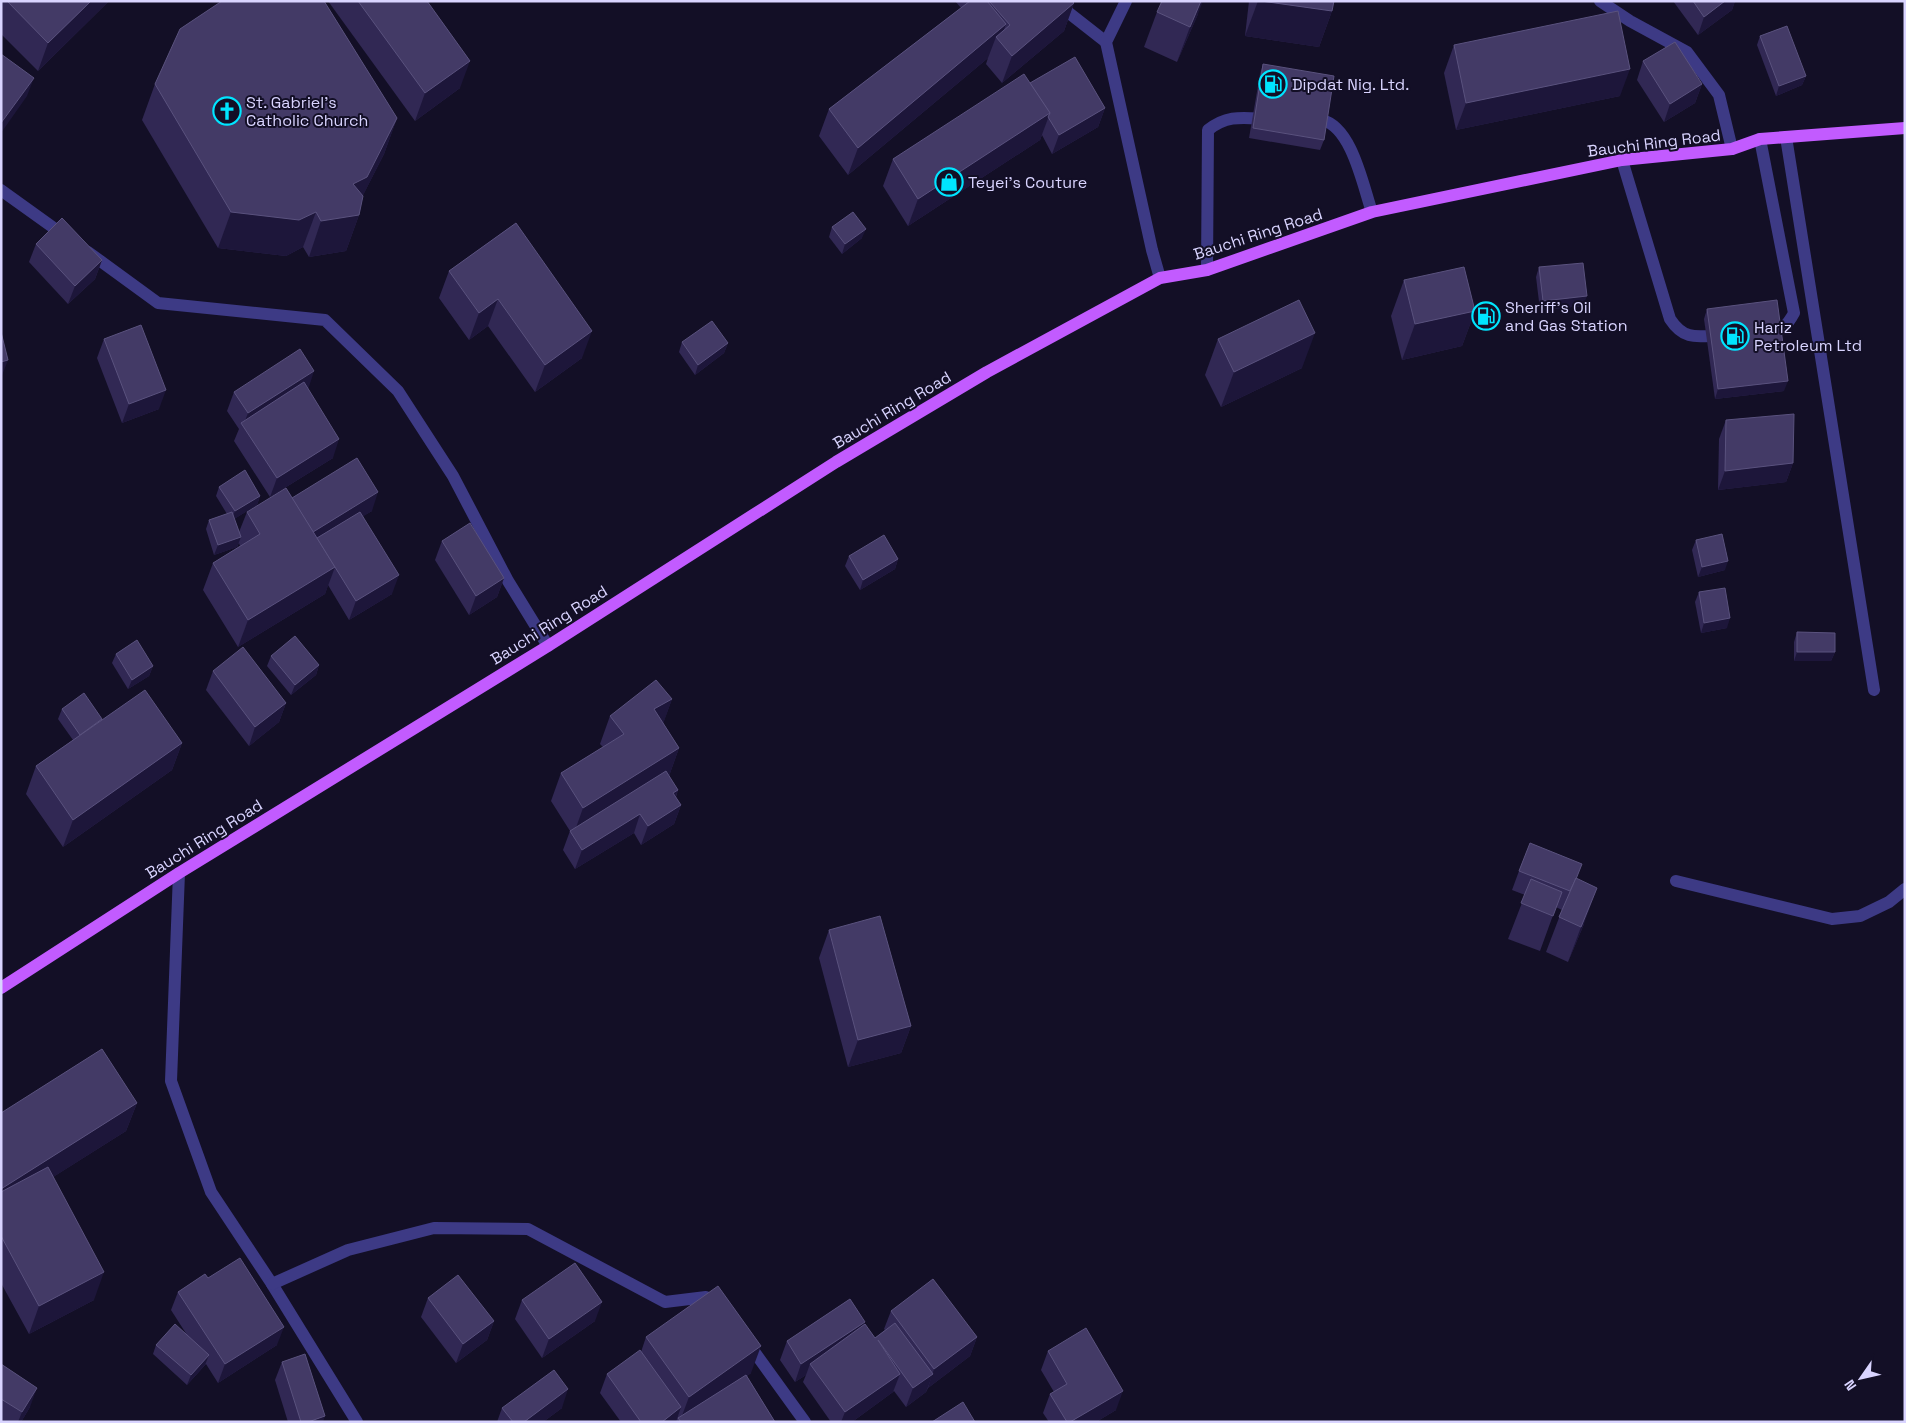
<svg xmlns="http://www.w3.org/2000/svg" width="1906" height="1423" viewBox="0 0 1906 1423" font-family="'Space Grotesk',sans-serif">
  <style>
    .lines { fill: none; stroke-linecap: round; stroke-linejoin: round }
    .service { stroke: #3d3a85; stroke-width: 12 }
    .minor { stroke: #3d3a85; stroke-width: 12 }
    .primary { stroke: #c25bff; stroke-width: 12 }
    .wall { fill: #312854 }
    .shaded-wall { fill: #1d163a }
    .building { fill: #433a66; stroke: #5a527e }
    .labels { text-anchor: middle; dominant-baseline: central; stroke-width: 4; stroke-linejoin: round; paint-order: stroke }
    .poi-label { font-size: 16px; fill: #d9d4ff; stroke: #130f26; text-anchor: start }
    .street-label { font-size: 16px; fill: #d9d4ff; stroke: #130f26 }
  </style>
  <rect width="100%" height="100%" fill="#130f26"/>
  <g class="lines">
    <g class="service">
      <path d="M1310 120C1314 120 1319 119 1322 120 1352 127 1363 186 1372 212"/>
      <polyline points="1786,137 1874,690"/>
      <path d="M1760 139 1794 313C1787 326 1781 332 1766 333"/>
      <path d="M1622 160 1670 319C1685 342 1699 336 1723 335"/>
      <path d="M1207 270 1208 130C1228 114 1244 118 1268 119"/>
      <polyline points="1676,881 1832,919 1860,916 1889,902 1905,889"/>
    </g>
    <g class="minor">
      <polyline points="1058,1 1069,13 1106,42"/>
      <polyline points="1126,1 1106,42 1152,250 1160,278"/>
      <polyline points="1600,1 1630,21 1687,52 1719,95 1732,149"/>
      <polyline points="1,190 65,236"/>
      <polyline points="88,252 158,303 325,320 398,391 453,476 508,581 548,646"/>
      <polyline points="179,873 171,1081 211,1192 272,1284 357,1422"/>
      <polyline points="272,1284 348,1250 434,1228 528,1229 665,1302 706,1297 715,1305"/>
      <polyline points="748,1343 805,1422"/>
    </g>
    <polyline class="primary" points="1,988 179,873 548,646 836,462 987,372 1160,278 1207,270 1372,212 1622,160 1732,149 1760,139 1905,128"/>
  </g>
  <g class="wall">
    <polygon points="1,1 109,1 38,71 1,34"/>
    <polygon points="328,1 427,1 460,88 415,121"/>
    <polygon points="955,1 1072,1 1074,3 1064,31 1002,83 986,64 988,58 848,175 819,136 829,109 961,8"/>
    <polygon points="1249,1 1334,1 1332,11 1319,47 1245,36"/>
    <polygon points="1673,1 1735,1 1732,10 1698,35"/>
    <polygon points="1157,12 1198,14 1177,62 1144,47"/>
    <polygon points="1760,36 1806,76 1802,85 1776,96 1757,45"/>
    <polygon points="1454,45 1620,96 1456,130 1444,73"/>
    <polygon points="1643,61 1702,84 1695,103 1664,122 1637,80"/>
    <polygon points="1263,64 1324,140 1320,150 1249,138 1260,74"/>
    <polygon points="1030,83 1105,108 1098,127 1052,154 1042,135 1040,140 908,226 883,186 893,159"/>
    <polygon points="155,84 397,118 384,154 363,195 359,215 346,251 309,257 303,247 286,256 218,248 142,120"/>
    <polygon points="516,223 582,358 535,392 488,326 469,340 439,298 449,271"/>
    <polygon points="832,227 862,238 842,254 829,237"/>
    <polygon points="36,244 102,260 95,279 68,304 29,262"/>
    <polygon points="1539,267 1583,306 1540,310 1536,277"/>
    <polygon points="1404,280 1475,311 1462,346 1402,360 1391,316"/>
    <polygon points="1707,309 1784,391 1715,399 1704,319"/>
    <polygon points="104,339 159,409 122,423 97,358"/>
    <polygon points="1218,339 1302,368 1221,407 1205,375"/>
    <polygon points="682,342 728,343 724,353 695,375 679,352"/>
    <polygon points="308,389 333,458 270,497 234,441 239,429 227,411 234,392"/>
    <polygon points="1726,420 1793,463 1786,482 1718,490 1719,439"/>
    <polygon points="219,487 260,496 257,505 234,519 239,532 247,512 292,498 372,511 363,516 392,594 349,620 328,585 325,594 238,647 203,590 213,563 240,546 239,543 237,547 214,555 206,529 209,520 227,514 216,496"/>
    <polygon points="1696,540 1725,570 1698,577 1692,550"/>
    <polygon points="442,541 504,578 497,597 469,615 435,560"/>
    <polygon points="849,556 898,559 895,569 860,590 845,566"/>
    <polygon points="1699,592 1727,628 1701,633 1695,602"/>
    <polygon points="1797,632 1835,652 1831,661 1794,661 1794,642"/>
    <polygon points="116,654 153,666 149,676 128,689 112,663"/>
    <polygon points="271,656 319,665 316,675 291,695 267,666"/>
    <polygon points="213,671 286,703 279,722 249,746 206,690"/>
    <polygon points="672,699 663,723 679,748 669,776 678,790 676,797 681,805 674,824 641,845 634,833 575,869 563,850 570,831 551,801 561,773 603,747 600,744 610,716"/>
    <polygon points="62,709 102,719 182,743 172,770 63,847 26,794 36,766 73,740 58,719"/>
    <polygon points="1519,871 1577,879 1584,924 1568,962 1546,952 1562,910 1556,907 1540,951 1508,939 1525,895 1512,890"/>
    <polygon points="829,930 911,1026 901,1053 848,1067 819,958"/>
    <polygon points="137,1103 126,1131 53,1177 94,1300 29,1334 1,1283 1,1113"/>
    <polygon points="208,1278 277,1345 218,1383 206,1364 187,1385 153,1354 156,1345 187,1335 171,1310 178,1292"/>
    <polygon points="428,1298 494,1321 487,1340 456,1363 421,1317"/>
    <polygon points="522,1300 595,1321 542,1358 515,1319"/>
    <polygon points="891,1311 977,1337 970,1356 928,1388 926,1392 906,1407 894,1391 893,1392 852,1422 831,1422 803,1382 806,1375 795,1382 780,1360 787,1341 864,1325 875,1338 885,1330 884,1329"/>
    <polygon points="646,1337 751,1373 747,1376 775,1422 677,1422 677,1421 676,1422 621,1422 600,1393 607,1374 641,1352"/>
    <polygon points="1048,1351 1116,1410 1096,1422 1049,1422 1043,1413 1050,1394 1054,1392 1041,1370"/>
    <polygon points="282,1362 323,1422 288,1422 275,1380"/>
    <polygon points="1,1364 30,1407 21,1422 1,1422"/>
    <polygon points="502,1408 562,1408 543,1422 497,1422"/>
  </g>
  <g class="shaded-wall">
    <polygon points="91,1 109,1 38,71 48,43"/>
    <polygon points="1201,1 1203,1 1198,14 1177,62 1190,27"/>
    <polygon points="1258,1 1332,11 1319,47 1245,36"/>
    <polygon points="1725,1 1735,1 1732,10 1698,35 1704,17"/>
    <polygon points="1074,3 1064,31 1002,83 1012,56"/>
    <polygon points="1006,24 1000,41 996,37 988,58 848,175 858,148"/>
    <polygon points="470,61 460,88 415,121 425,93"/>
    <polygon points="1630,69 1620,96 1456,130 1466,103"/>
    <polygon points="1806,76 1802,85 1776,96 1779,86"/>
    <polygon points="34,78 27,96 1,133 1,123"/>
    <polygon points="1702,84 1695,103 1664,122 1670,104"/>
    <polygon points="1105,108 1098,127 1052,154 1059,135"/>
    <polygon points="1050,113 1040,140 908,226 918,199"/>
    <polygon points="397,118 384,154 354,213 359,215 346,251 309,257 321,221 353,184"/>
    <polygon points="231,212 316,212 303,247 286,256 218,248"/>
    <polygon points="866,229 862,238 842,254 845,244"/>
    <polygon points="102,260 95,279 68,304 75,286"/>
    <polygon points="1587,296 1583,306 1540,310 1543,301"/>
    <polygon points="498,299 488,326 469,340 479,313"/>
    <polygon points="1475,311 1462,346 1402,360 1415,324"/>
    <polygon points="592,331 582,358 535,392 545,365"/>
    <polygon points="1315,333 1302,368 1221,407 1234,372"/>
    <polygon points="728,343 724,353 695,375 698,365"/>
    <polygon points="8,360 1,378 1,362"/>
    <polygon points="314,371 308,390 243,426 248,413"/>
    <polygon points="1788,381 1784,391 1715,399 1718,389"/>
    <polygon points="166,390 159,409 122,423 129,404"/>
    <polygon points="339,439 333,458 270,497 277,478"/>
    <polygon points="1793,463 1786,482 1718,490 1725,471"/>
    <polygon points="378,492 372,511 320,543 312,533"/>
    <polygon points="260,496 257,505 231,521 235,511"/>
    <polygon points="241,537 237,547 214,555 218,545"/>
    <polygon points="898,559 895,569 860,590 863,580"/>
    <polygon points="1728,561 1725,570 1698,577 1702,567"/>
    <polygon points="335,567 325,594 238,647 248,620"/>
    <polygon points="399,575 392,594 349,620 356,601"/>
    <polygon points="504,578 497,597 469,615 476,596"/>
    <polygon points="1730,618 1727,628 1701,633 1704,623"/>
    <polygon points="1797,652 1835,652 1831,661 1794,661"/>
    <polygon points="319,665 316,675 291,695 295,685"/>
    <polygon points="153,666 149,676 128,689 132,680"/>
    <polygon points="672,699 662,727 654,709"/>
    <polygon points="286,703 279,722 249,746 255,727"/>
    <polygon points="182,743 172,770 63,847 73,820"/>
    <polygon points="679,748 669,776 573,836 583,808"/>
    <polygon points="678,790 671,809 673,793"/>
    <polygon points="681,805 674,824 641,845 648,826"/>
    <polygon points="640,814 634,833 575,869 582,850"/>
    <polygon points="1597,888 1584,924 1568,962 1581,927"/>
    <polygon points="911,1026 901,1053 848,1067 858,1040"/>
    <polygon points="137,1103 126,1131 1,1210 1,1189"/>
    <polygon points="104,1272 94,1300 29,1334 39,1306"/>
    <polygon points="602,1302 595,1321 542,1358 549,1339"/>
    <polygon points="494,1321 487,1340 456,1363 463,1344"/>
    <polygon points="865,1322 858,1341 810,1364 806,1375 795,1382 801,1364"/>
    <polygon points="284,1327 277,1345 218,1383 225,1364"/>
    <polygon points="977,1337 970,1356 928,1388 934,1369"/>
    <polygon points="761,1346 751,1373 683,1422 680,1421 689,1397"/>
    <polygon points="209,1355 205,1365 187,1385 191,1375"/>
    <polygon points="900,1374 893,1392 852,1422 841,1422 845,1412"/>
    <polygon points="933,1374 926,1392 906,1407 913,1388"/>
    <polygon points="37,1388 30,1407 21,1422 18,1422 22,1412"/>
    <polygon points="568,1389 562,1408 543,1422 524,1422"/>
    <polygon points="1123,1391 1116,1410 1096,1422 1070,1422"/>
    <polygon points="681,1407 676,1422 662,1422"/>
    <polygon points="325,1416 323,1422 308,1422"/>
  </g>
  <g class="building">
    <polygon points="7,1 91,1 48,43"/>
    <polygon points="222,1 324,1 397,118 367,177 353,184 363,196 359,215 321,221 316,212 299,220 231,212 155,84 180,29"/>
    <polygon points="358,1 427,1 470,61 425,93"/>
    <polygon points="970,1 987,1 1006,24 858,148 829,109"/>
    <polygon points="989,1 1072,1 1074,3 1012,56 996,37 1010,25"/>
    <polygon points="1162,1 1201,1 1190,27 1157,12"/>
    <polygon points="1261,1 1334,1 1332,11"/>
    <polygon points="1693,1 1725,1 1704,17"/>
    <polygon points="1618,11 1630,69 1466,103 1454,45"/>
    <polygon points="1787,26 1806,76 1779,86 1760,36"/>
    <polygon points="1675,42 1702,84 1670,104 1643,61"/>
    <polygon points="1,54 34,78 1,123"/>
    <polygon points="1075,57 1105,108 1059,135 1048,117 1050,113 1030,83"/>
    <polygon points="1263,64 1334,76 1324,140 1253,128"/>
    <polygon points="1024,74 1050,113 918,199 893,159"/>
    <polygon points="853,212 866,229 845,244 832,227"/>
    <polygon points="62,218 102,260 75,286 36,244"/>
    <polygon points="516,223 592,331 545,365 498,299 479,313 449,271"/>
    <polygon points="1583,263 1587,296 1543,301 1539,267"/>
    <polygon points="1464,267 1475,311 1415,324 1404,280"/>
    <polygon points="1299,300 1315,333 1234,372 1218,339"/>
    <polygon points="1777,300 1788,381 1718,389 1707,309"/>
    <polygon points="712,321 728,343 698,365 682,342"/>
    <polygon points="141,325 166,390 129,404 104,339"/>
    <polygon points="1,332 8,360 1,362"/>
    <polygon points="300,349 314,371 248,413 234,392"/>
    <polygon points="304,382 339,439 277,478 241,423"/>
    <polygon points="1794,414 1793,463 1725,471 1726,420"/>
    <polygon points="357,458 378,492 313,532 292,498"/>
    <polygon points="245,470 260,496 235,511 219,487"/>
    <polygon points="286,488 335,567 248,620 213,563 260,534 247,512"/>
    <polygon points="232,512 241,537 218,545 209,520"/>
    <polygon points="360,512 399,575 356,601 317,538"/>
    <polygon points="470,523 504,578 476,596 442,541"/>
    <polygon points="1722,534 1728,561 1702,567 1696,540"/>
    <polygon points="884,535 898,559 863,580 849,556"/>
    <polygon points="1725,588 1730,618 1704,623 1699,592"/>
    <polygon points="1797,632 1835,633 1835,652 1797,652"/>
    <polygon points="295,636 319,665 295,685 271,656"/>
    <polygon points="137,640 153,666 132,680 116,654"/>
    <polygon points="243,647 286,703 255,727 213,671"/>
    <polygon points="656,680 672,699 654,709 679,748 583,808 561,773 624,734 610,716"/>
    <polygon points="145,690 182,743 73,820 36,766"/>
    <polygon points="84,693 102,719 80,735 62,709"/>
    <polygon points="666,771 678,790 673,793 681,805 648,826 640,814 582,850 570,831"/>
    <polygon points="1530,843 1582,864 1576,879 1576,878 1570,891 1519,871"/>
    <polygon points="1576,878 1597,888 1581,927 1559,917"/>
    <polygon points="1531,879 1562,892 1553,916 1521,903"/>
    <polygon points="880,916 911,1026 858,1040 829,930"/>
    <polygon points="102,1049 137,1103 1,1189 1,1113"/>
    <polygon points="48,1167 104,1272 39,1306 1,1236 1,1192"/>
    <polygon points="240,1258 284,1327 225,1364 178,1292 205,1274 208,1278"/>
    <polygon points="575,1263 602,1302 549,1339 522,1300"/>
    <polygon points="458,1275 494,1321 463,1344 428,1298"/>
    <polygon points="933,1279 977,1337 934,1369 891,1311"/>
    <polygon points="718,1286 761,1346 689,1397 646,1337"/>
    <polygon points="850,1299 865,1322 801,1364 787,1341"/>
    <polygon points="895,1323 933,1374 913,1388 878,1340 900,1374 845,1412 810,1364 865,1324 875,1338"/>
    <polygon points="175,1324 209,1355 191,1375 156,1345"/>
    <polygon points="1086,1328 1123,1391 1070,1422 1067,1422 1050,1394 1067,1384 1048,1351"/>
    <polygon points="640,1350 681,1407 662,1422 641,1422 607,1374"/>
    <polygon points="305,1354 325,1416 308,1422 301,1422 282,1362"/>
    <polygon points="1,1364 37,1388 22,1412 1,1399"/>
    <polygon points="554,1370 568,1389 524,1422 513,1422 502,1408"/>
    <polygon points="746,1375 775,1422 681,1422 678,1418"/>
    <polygon points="963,1402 975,1422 932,1422"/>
  </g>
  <defs>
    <g id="fuel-ring" transform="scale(1.4375)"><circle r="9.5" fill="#130f26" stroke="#00e5ff" stroke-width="1.5"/><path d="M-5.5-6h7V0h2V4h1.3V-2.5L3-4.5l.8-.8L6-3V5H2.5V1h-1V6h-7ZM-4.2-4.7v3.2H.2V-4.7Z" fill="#00e5ff"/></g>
    <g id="church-ring" transform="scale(1.4375)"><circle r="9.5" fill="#130f26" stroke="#00e5ff" stroke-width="1.5"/><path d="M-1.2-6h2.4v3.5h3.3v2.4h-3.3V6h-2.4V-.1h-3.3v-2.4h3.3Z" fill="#00e5ff"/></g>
    <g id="shop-ring" transform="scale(1.4375)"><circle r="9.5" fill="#130f26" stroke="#00e5ff" stroke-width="1.5"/><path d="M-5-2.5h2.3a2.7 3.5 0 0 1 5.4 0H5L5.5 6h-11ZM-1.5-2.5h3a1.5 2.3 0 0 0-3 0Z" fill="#00e5ff"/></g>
  </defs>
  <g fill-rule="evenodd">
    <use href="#fuel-ring" x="1273" y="84"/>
    <use href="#church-ring" x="227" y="111"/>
    <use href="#shop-ring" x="949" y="182"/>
    <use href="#fuel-ring" x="1486" y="316"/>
    <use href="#fuel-ring" x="1735" y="336"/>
  </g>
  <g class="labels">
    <g class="poi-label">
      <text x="1292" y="84">Dipdat Nig. Ltd.</text>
      <text x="246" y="102">St. Gabriel's<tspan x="246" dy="18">Catholic Church</tspan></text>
      <text x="968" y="182">Teyei's Couture</text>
      <text x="1505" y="307">Sheriff's Oil<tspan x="1505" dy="18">and Gas Station</tspan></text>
      <text x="1754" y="327">Hariz<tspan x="1754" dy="18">Petroleum Ltd</tspan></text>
    </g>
    <g class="street-label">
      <text transform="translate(1654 143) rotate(-7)">Bauchi Ring Road</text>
      <text transform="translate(1258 234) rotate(-18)">Bauchi Ring Road</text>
      <text transform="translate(892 410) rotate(-31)">Bauchi Ring Road</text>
      <text transform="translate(549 625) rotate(-32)">Bauchi Ring Road</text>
      <text transform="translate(204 839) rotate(-32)">Bauchi Ring Road</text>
    </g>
  </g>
  <rect width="1906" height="1423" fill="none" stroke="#d9d4ff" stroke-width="5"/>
  <g transform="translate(1861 1378) rotate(236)" stroke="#130f26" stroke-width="4" paint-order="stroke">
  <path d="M0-4L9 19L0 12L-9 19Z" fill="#d9d4ff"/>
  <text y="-8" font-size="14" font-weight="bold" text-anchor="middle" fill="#d9d4ff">N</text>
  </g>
</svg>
